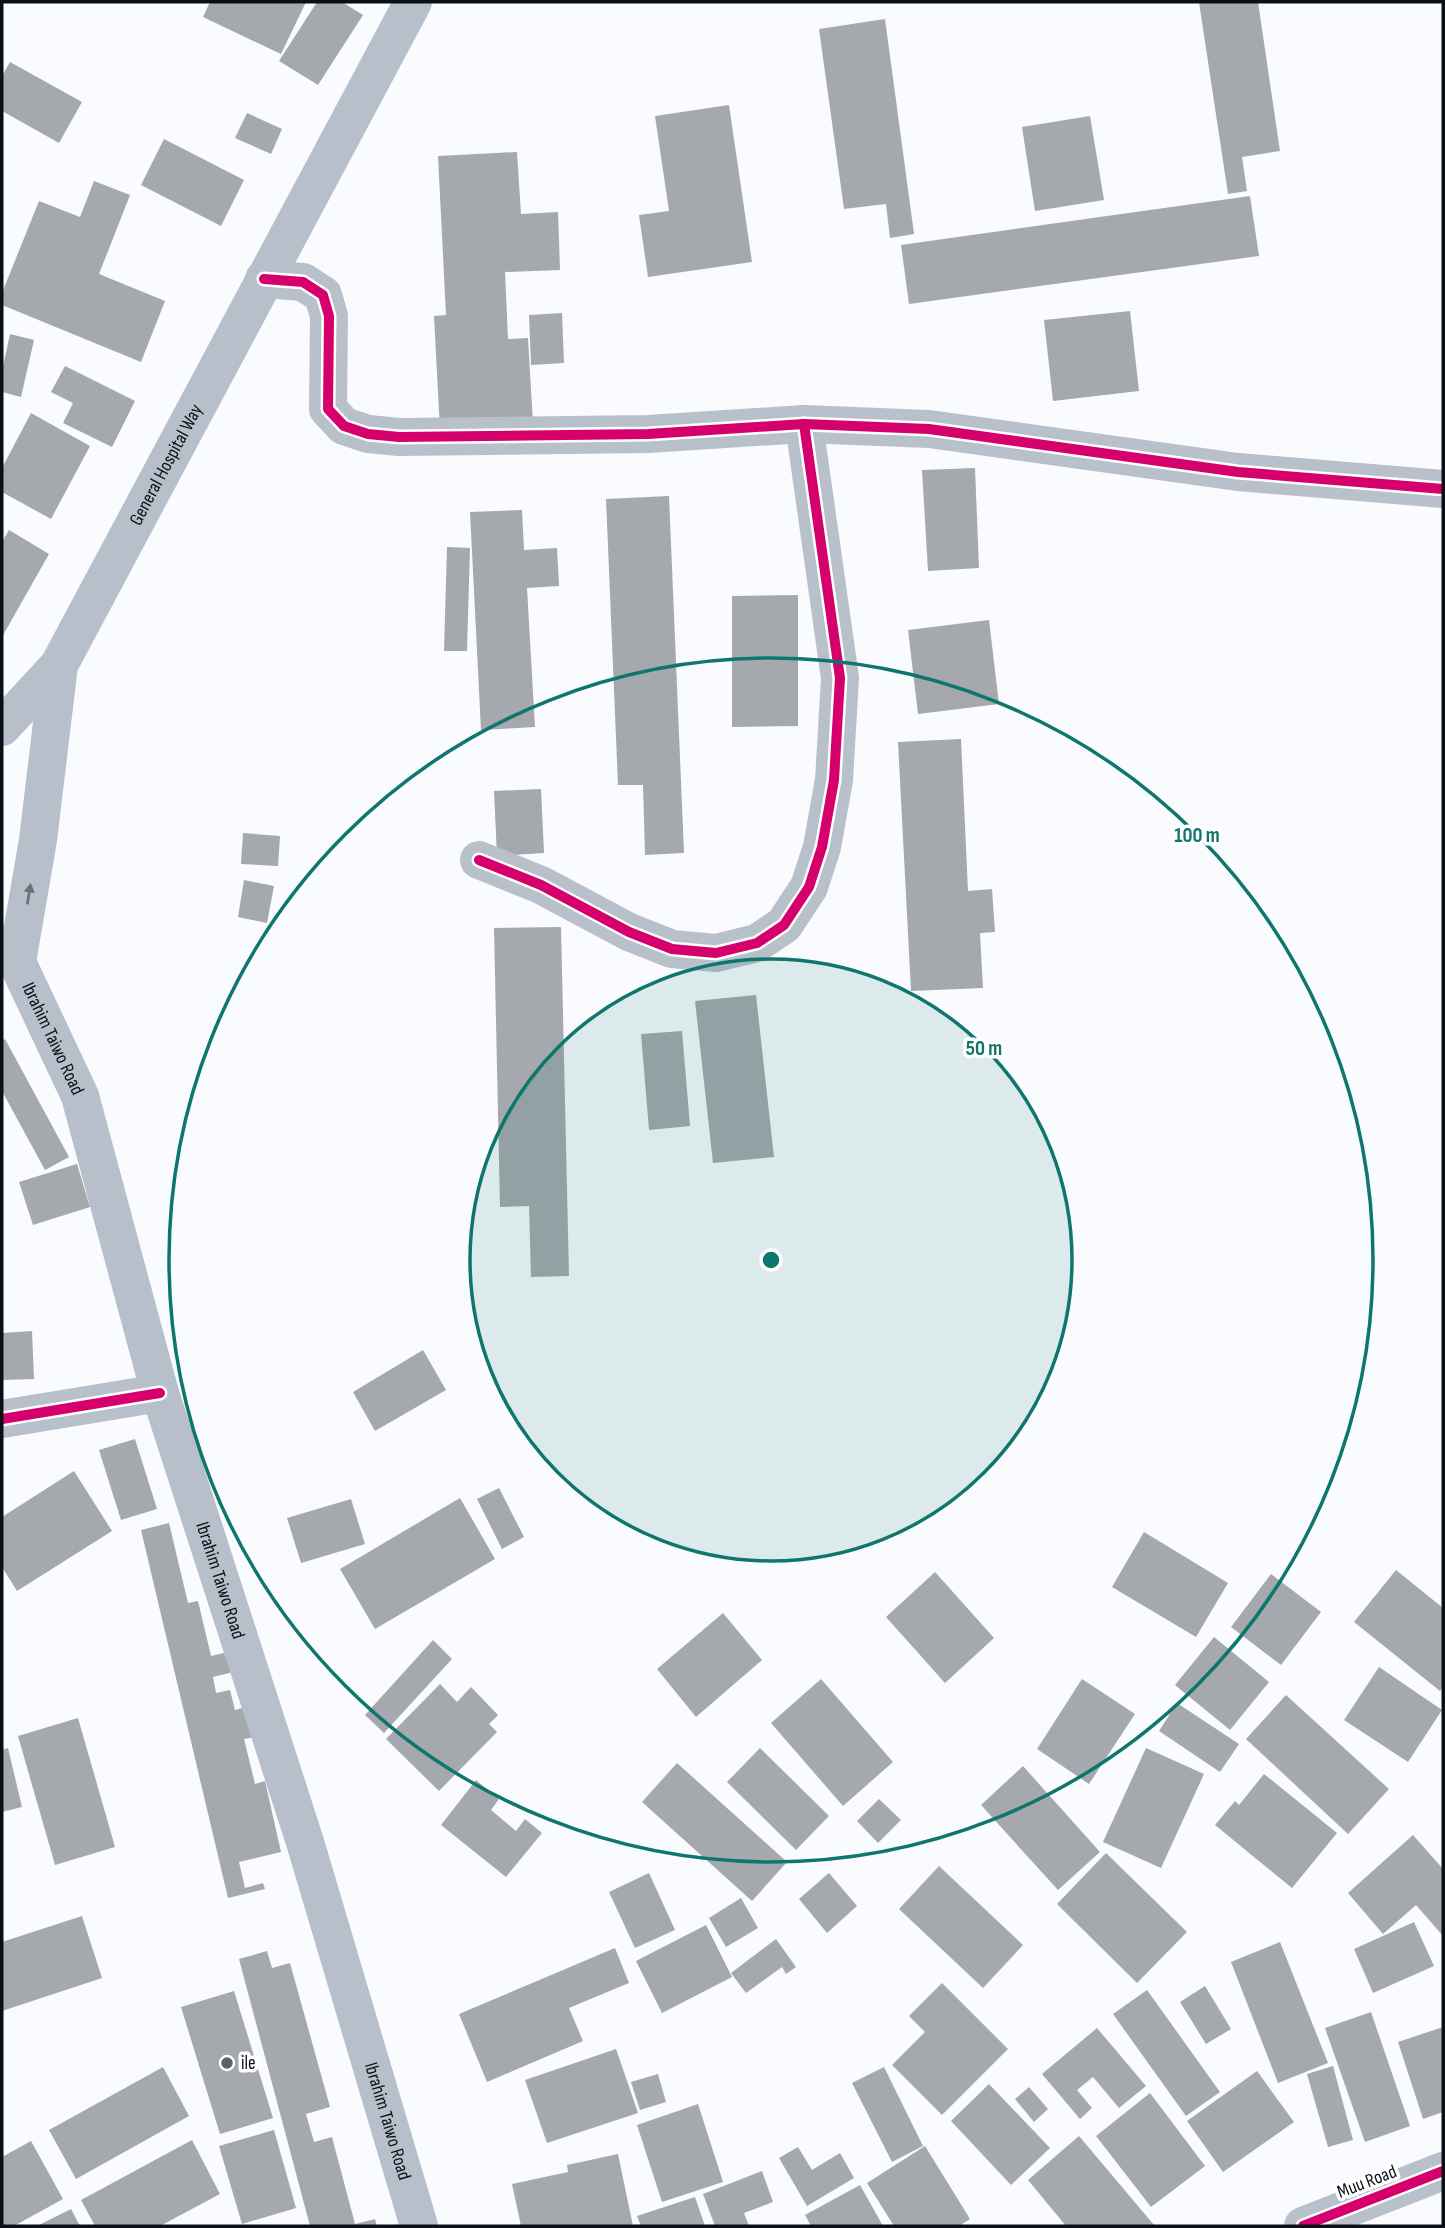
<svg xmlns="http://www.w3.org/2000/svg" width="1445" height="2228" viewBox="0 0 1445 2228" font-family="'Sofia Sans Condensed',sans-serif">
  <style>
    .building { fill: #a5a8ad }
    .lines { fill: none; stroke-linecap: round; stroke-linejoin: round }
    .street { stroke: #b8c0ca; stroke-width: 38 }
    .secondary { stroke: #b7c0ca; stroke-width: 38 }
    .cycleway-casing { stroke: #fff; stroke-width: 15 }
    .cycleway { stroke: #d6006c; stroke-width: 10 }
    .oneway { fill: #6a7179 }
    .ring { fill: none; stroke: #0f766e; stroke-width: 3.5 }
    .poi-dot { fill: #5e6267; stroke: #fff; stroke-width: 2.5 }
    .labels { text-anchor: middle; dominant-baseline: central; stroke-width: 7; stroke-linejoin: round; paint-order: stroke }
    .street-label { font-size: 19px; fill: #0b1016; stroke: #fff }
    .poi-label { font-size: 19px; fill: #0b1016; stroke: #fff; text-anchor: start }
    .centre { fill: #0f766e; stroke: #fff; stroke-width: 3.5 }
    .ring-label { font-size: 21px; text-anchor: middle; font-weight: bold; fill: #0f766e; stroke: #fff; stroke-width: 7; stroke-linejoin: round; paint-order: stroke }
  </style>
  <rect width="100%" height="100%" fill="#f9fbfe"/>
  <g class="building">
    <polygon points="210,2 306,2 281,54 203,17"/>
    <polygon points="317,2 342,2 363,15 318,85 279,61"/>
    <polygon points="1199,2 1258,2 1280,151 1242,157 1247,191 1228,194"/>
    <polygon points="885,19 914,234 890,238 886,204 844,209 819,29"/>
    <polygon points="10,62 82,102 59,143 2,111 2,76"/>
    <polygon points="729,105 752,262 648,277 639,215 669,211 655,116"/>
    <polygon points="247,113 282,129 271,154 235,138"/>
    <polygon points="1090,116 1104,200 1035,211 1022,127"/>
    <polygon points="164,139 244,180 221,226 141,185"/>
    <polygon points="517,152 521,214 558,212 560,270 505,272 508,339 528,338 533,424 440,430 434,316 446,315 438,156"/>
    <polygon points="94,181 130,195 99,274 165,301 141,362 2,305 2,293 39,201 80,217"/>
    <polygon points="1250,196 1259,256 909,304 901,245"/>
    <polygon points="1130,311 1139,391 1053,401 1044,320"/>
    <polygon points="562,313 564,363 531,365 529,315"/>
    <polygon points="10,334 34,340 21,397 2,392 2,371"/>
    <polygon points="65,366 135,401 112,447 63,423 73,403 51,392"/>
    <polygon points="31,413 90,446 51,519 2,492 2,468"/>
    <polygon points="975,468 979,568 928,571 922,470"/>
    <polygon points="669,496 684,853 645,855 643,785 618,785 606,499"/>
    <polygon points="522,510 524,550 557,548 559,586 527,588 535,727 481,730 470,512"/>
    <polygon points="9,530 49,554 2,637 2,542"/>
    <polygon points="447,547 470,548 467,651 444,651"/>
    <polygon points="798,595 798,726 732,727 732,596"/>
    <polygon points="989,620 999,704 918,714 908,630"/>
    <polygon points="961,739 968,891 992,889 995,932 980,933 983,988 911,991 898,742"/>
    <polygon points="541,789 544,853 497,856 494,791"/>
    <polygon points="243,833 280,836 278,866 241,864"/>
    <polygon points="244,880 274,886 267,923 238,917"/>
    <polygon points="561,927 569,1276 531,1277 529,1206 500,1207 494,928"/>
    <polygon points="756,995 774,1157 713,1163 695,1001"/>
    <polygon points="682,1031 690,1126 649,1130 641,1034"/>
    <polygon points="5,1039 69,1157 45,1170 2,1091 2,1041"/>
    <polygon points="77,1164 90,1207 33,1225 19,1182"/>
    <polygon points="32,1331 34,1379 2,1380 2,1333"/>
    <polygon points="423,1350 446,1390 375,1431 353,1392"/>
    <polygon points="135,1439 157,1509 121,1520 99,1450"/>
    <polygon points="74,1471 112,1531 17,1591 2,1567 2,1517"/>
    <polygon points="499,1488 524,1537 502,1549 477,1499"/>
    <polygon points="460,1498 495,1559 375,1629 340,1569"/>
    <polygon points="351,1499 365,1544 301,1563 287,1518"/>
    <polygon points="169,1523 188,1603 198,1601 211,1656 228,1652 233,1672 213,1677 216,1693 230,1690 235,1710 249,1706 256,1737 244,1739 255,1784 265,1781 281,1852 239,1862 245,1888 263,1883 265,1889 228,1898 141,1530"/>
    <polygon points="1144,1532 1228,1583 1196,1637 1112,1587"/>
    <polygon points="1396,1570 1443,1608 1443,1687 1440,1691 1354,1622"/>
    <polygon points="935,1572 994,1638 945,1683 886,1617"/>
    <polygon points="1271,1574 1321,1612 1281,1665 1231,1627"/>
    <polygon points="723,1613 762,1660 696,1717 657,1669"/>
    <polygon points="1214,1637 1269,1682 1230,1730 1175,1685"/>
    <polygon points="433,1640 452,1659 384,1733 365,1715"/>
    <polygon points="1379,1667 1442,1710 1408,1762 1344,1720"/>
    <polygon points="821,1679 893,1762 843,1806 771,1723"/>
    <polygon points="1082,1679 1135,1714 1089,1784 1037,1749"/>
    <polygon points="440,1684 457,1702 471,1687 498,1715 489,1724 497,1732 439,1791 386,1739"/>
    <polygon points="1286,1695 1389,1789 1348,1834 1246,1739"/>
    <polygon points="1177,1703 1239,1744 1220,1772 1159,1731"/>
    <polygon points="78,1718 115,1847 55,1865 18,1736"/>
    <polygon points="8,1748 22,1807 2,1812 2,1750"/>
    <polygon points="760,1748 829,1816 796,1850 727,1782"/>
    <polygon points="1146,1748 1204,1774 1161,1868 1103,1842"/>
    <polygon points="677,1763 787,1862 752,1901 642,1802"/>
    <polygon points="1023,1766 1100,1852 1058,1890 981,1805"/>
    <polygon points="1264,1774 1337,1833 1292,1888 1215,1825 1235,1801 1239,1805"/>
    <polygon points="476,1780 499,1799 491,1810 516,1831 525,1819 542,1833 506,1877 441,1825"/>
    <polygon points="879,1799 901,1820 878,1843 857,1821"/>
    <polygon points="1413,1835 1443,1869 1443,1936 1416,1905 1383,1934 1348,1893"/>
    <polygon points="1106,1853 1187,1932 1137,1983 1057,1904"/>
    <polygon points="939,1866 1023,1945 983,1988 899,1909"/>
    <polygon points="649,1873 675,1930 635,1948 609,1892"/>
    <polygon points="829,1873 857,1906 827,1933 799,1899"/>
    <polygon points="741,1898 758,1928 726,1947 709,1918"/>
    <polygon points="82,1916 102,1978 2,2011 2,1942"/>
    <polygon points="1414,1922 1434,1966 1373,1993 1354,1949"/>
    <polygon points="706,1925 732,1977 662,2013 636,1961"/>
    <polygon points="776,1939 796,1967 786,1974 782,1967 746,1993 731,1973"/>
    <polygon points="1280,1942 1328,2063 1278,2083 1231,1962"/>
    <polygon points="615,1948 629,1983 569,2008 583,2041 487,2082 459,2014"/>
    <polygon points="267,1951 272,1968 290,1963 330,2107 306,2114 314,2142 332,2137 355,2224 375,2219 377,2226 310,2226 239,1959"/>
    <polygon points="942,1983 1008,2049 942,2115 892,2065 925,2032 909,2016"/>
    <polygon points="1205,1986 1231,2029 1206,2044 1180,2002"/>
    <polygon points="1147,1990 1220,2092 1186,2116 1113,2014"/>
    <polygon points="234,1991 273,2118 220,2134 181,2007"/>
    <polygon points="1371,2012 1410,2126 1365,2142 1325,2028"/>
    <polygon points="1443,2027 1443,2112 1423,2119 1398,2042"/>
    <polygon points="1097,2028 1146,2086 1119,2108 1093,2077 1077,2090 1092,2108 1080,2119 1042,2074"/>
    <polygon points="616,2049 638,2113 547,2143 525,2080"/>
    <polygon points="1333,2066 1353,2140 1328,2147 1307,2074"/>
    <polygon points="163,2067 189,2116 76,2179 49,2130"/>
    <polygon points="884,2067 923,2146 892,2162 852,2083"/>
    <polygon points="1257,2071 1294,2122 1223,2172 1187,2121"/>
    <polygon points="658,2074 666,2102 640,2110 631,2082"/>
    <polygon points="989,2084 1050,2148 1011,2185 951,2121"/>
    <polygon points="1029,2087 1048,2109 1034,2122 1015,2099"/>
    <polygon points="1150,2093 1205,2166 1151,2207 1096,2136"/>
    <polygon points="698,2104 723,2182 662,2202 637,2125"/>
    <polygon points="274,2130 296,2208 242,2224 219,2146"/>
    <polygon points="1079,2136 1154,2225 1153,2226 1066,2226 1028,2180"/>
    <polygon points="192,2140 220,2194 160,2226 95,2226 81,2200"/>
    <polygon points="31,2141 63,2199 14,2226 2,2226 2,2157"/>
    <polygon points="925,2146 970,2219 959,2226 894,2226 867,2183"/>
    <polygon points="798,2147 812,2170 840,2153 854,2178 807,2206 779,2158"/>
    <polygon points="618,2154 633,2226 521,2226 512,2184 568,2172 567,2165"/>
    <polygon points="762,2171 773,2202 744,2213 749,2226 715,2226 703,2194"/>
    <polygon points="860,2185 883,2226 811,2226 805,2215"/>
    <polygon points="695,2197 705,2226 641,2226 637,2216"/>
    <polygon points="71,2209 80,2226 37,2226"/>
  </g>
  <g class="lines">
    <g class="street">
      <polyline points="264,279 303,282 323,295 329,316 328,409 344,426 368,434 399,437 648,434 804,424 929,429 1238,472 1443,489"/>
      <polyline points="479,860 541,885 629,932 672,949 716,953 757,943 784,925 809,887 822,847 834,780 840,678 804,424"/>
      <polyline points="2,1419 160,1393"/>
      <polyline points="1303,2226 1443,2171"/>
    </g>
    <g class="secondary">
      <polyline points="2,727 59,665"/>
      <path id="s1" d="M2 944 17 962 80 1096 160 1393 305 1842 419 2226"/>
      <path id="s2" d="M17 962 38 840 59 665 413 2"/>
    </g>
    <g class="cycleway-casing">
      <g id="cycleway">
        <polyline points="264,279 303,282 323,295 329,316 328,409 344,426 368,434 399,437 648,434 804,424 929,429 1238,472 1443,489"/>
        <polyline points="479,860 541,885 629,932 672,949 716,953 757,943 784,925 809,887 822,847 834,780 840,678 804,424"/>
        <polyline points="2,1419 160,1393"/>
        <polyline points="1303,2226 1443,2171"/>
      </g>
    </g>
    <use href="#cycleway" class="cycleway"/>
  </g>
  <defs><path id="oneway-solid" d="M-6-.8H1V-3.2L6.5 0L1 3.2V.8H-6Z" transform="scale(1.75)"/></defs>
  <use class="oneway" href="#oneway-solid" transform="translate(29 894) rotate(-81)"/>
  <circle cx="771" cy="1260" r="301" fill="#0f766e" fill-opacity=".12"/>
  <g class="ring">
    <circle cx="771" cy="1260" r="301"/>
    <circle cx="771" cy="1260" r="602"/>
  </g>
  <circle class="poi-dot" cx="227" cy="2063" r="7"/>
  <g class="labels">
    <g class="street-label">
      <text stroke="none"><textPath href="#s2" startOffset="527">General Hospital Way</textPath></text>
      <text stroke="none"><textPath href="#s1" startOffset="108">Ibrahim Taiwo Road</textPath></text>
      <text stroke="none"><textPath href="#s1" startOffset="676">Ibrahim Taiwo Road</textPath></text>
      <text stroke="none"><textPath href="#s1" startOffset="1242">Ibrahim Taiwo Road</textPath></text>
      <text transform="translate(1367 2182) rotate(-21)">Muu Road</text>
    </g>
    <g class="poi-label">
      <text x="241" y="2063">ile</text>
    </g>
  </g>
  <circle cx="771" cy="1260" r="10" class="centre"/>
  <g class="ring-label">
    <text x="1197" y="842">100 m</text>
    <text x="984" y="1055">50 m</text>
  </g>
  <rect width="1445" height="2228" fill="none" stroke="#0b1016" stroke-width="7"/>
</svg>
